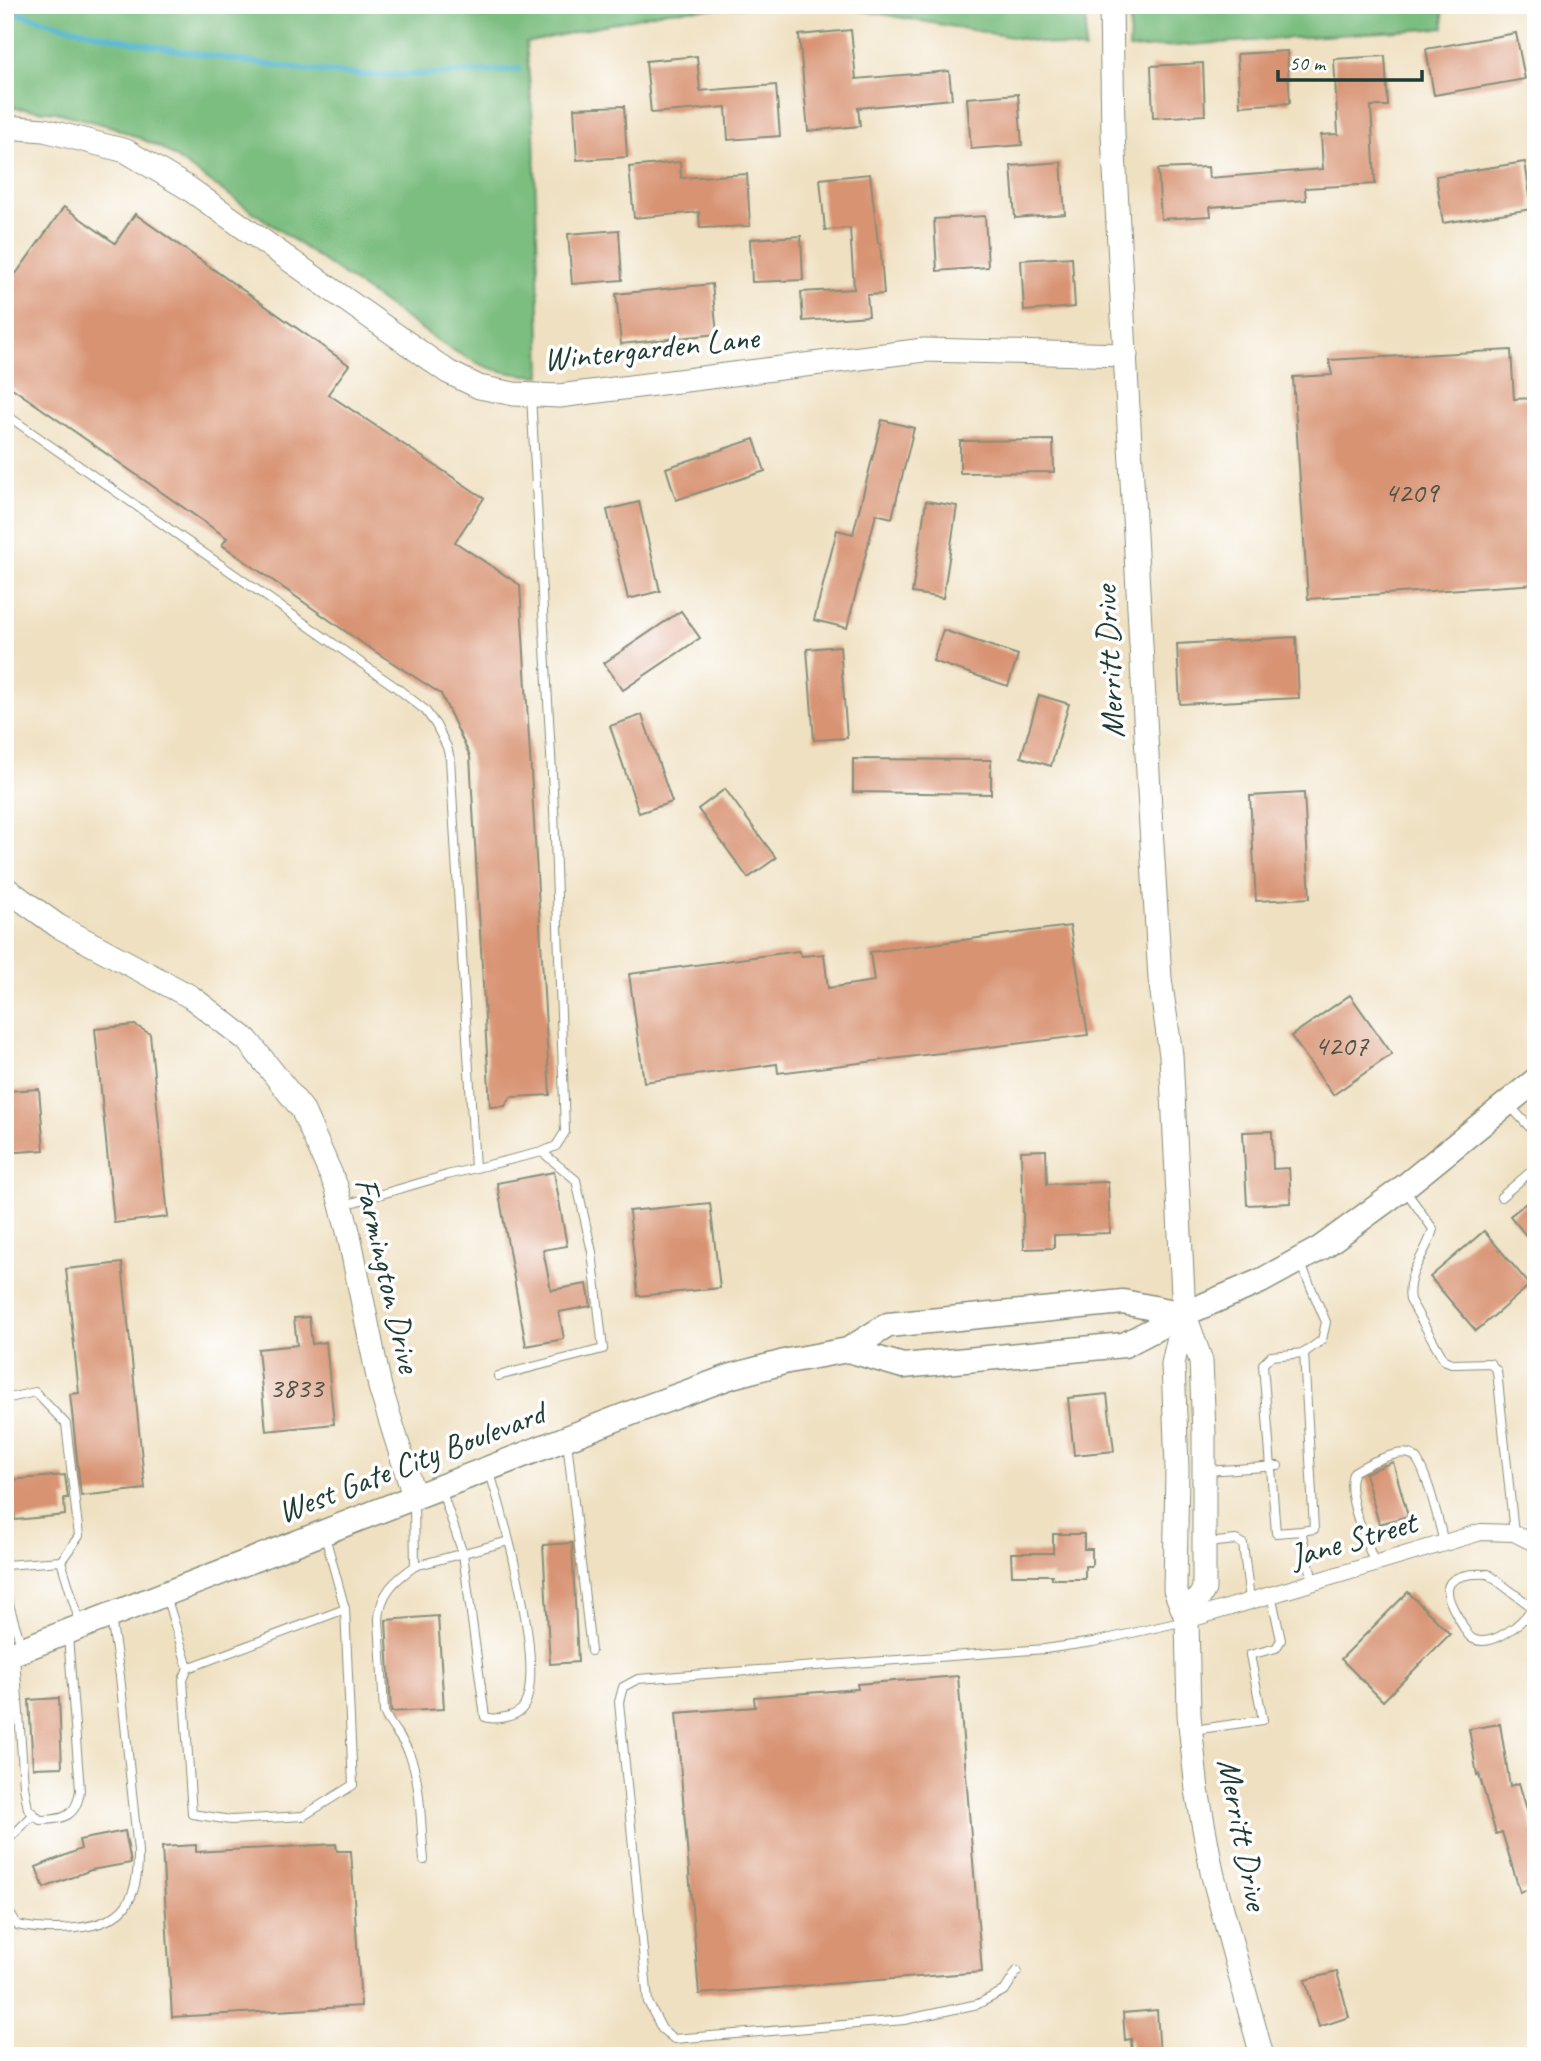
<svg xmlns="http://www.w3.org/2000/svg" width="1541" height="2061" viewBox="0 0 1541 2061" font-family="Caveat,sans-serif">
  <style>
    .forest { fill: #7bbd80; stroke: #4d7d5a; stroke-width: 2 }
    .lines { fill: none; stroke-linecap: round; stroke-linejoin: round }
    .stream { stroke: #4db3cc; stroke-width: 6 }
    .building { fill: #d89372 }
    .lane-casing { stroke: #878e7a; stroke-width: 10 }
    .street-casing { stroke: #878e7a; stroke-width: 18 }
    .secondary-casing { stroke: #878e7a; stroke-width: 25 }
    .primary-casing { stroke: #878e7a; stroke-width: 27 }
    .lane { stroke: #fff; stroke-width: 8 }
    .street { stroke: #fff; stroke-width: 16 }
    .secondary { stroke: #fff; stroke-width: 23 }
    .primary { stroke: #fff; stroke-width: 24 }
    .labels { text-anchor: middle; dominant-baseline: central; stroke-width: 7; stroke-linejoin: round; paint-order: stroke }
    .number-label { font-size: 30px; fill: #4d5244 }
    .street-label { font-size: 33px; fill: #1f3d34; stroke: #fff }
  </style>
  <rect width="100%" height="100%" fill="#fff"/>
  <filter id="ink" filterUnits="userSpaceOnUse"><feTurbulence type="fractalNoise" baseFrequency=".0143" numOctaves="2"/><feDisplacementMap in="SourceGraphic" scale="14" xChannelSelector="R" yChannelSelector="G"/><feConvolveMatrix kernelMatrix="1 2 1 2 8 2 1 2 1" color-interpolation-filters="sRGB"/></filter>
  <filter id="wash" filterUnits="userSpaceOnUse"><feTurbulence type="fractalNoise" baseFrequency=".00686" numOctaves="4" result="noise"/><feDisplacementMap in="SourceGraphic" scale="28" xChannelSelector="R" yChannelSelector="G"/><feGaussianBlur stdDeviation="1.57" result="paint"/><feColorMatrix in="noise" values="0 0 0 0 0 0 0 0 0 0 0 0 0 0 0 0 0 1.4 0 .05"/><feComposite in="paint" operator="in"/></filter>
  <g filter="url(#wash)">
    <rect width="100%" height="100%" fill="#efe0c1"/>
    <g class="forest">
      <path d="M5 5H777L667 11 526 43 534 133 541 376C498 374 484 368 447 347L160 147 113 127 56 112 5 107Z"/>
      <polygon points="830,5 1087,5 1085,50"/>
      <polygon points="1131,5 1442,5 1444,28 1129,49"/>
    </g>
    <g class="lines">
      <path class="stream" d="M5 9C83 34 163 49 244 61 286 67 329 74 371 75 420 76 470 73 519 69"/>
    </g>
    <g id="blocks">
      <g class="building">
        <polygon points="851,30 856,79 949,71 952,99 858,108 860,126 808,131 799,35"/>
        <polygon points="1516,33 1525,79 1434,95 1426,49"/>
        <polygon points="1287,51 1290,103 1240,106 1237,54"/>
        <polygon points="697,56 700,91 776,85 780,136 728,140 726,107 651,113 646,61"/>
        <polygon points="1385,56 1388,106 1371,106 1375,184 1305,188 1306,200 1210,207 1211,216 1161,219 1158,169 1208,167 1209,178 1323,169 1321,135 1338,134 1334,59"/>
        <polygon points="1203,63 1205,115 1153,118 1151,66"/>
        <polygon points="1018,94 1022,145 971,149 967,98"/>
        <polygon points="624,106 627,157 577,160 574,108"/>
        <polygon points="680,162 681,178 747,174 750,226 700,228 699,212 634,218 629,167"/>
        <polygon points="1061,162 1065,214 1015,218 1011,166"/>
        <polygon points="1525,162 1532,209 1443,223 1436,176"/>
        <polygon points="870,174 878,243 880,243 884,294 867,295 869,316 803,321 801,292 854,289 850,228 825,230 820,179"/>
        <polygon points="64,207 115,243 135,214 349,365 328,394 484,498 455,542 520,585 550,1095 511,1097 505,1106 490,1107 470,756 441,694 365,645 222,545 227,538 5,383 5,289"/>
        <polygon points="985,216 988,267 937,271 934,219"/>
        <polygon points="619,230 622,280 572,284 568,234"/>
        <polygon points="801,236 803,280 752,282 750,239"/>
        <polygon points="1072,257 1075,307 1024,311 1021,260"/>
        <polygon points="712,284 717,334 621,344 616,294"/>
        <polygon points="1511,350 1514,399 1536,398 1536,584 1308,599 1293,377 1332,375 1329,360"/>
        <polygon points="882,420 914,428 892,518 876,514 847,628 814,620 837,530 853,534"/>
        <polygon points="754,439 765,471 676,500 666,468"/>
        <polygon points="1053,440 1054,472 960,473 960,441"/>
        <polygon points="926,501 957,506 943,598 912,593"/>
        <polygon points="639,502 660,591 628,599 607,510"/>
        <polygon points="681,611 700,638 623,690 604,663"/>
        <polygon points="943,630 1018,655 1008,686 933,661"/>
        <polygon points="1296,637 1299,698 1180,704 1177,644"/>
        <polygon points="840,646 847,738 814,740 807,649"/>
        <polygon points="1039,695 1069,704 1051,766 1021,757"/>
        <polygon points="642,715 672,802 639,813 610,726"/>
        <polygon points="853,759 991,760 991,794 853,792"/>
        <polygon points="725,789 776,858 748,878 698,809"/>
        <polygon points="1304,793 1310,898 1256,901 1250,796"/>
        <polygon points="1070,926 1088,1035 778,1073 777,1064 644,1082 629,974 798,951 802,956 824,954 828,988 874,981 870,952"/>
        <polygon points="1350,995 1392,1054 1333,1095 1291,1036"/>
        <polygon points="135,1025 150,1034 168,1217 114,1223 95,1029"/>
        <polygon points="39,1089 44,1150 5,1153 5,1091"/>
        <polygon points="1272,1131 1273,1169 1289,1168 1291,1203 1247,1205 1243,1132"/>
        <polygon points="1046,1150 1047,1184 1108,1182 1110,1233 1054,1235 1054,1248 1024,1249 1021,1151"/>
        <polygon points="554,1172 567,1246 543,1250 551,1290 587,1284 591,1306 559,1312 564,1339 526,1346 497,1183"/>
        <polygon points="1536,1195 1536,1248 1510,1216"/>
        <polygon points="710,1203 720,1288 638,1296 629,1211"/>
        <polygon points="1484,1231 1530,1285 1476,1331 1430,1277"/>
        <polygon points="122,1263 145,1489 81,1496 70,1394 79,1393 66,1269"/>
        <polygon points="309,1317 312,1344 326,1342 334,1424 266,1431 258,1349 297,1345 294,1318"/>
        <polygon points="1107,1394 1114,1451 1074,1455 1068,1398"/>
        <polygon points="1393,1462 1408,1516 1379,1524 1365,1473"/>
        <polygon points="65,1475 68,1498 64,1498 65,1515 15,1520 11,1480"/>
        <polygon points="1053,1534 1084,1534 1084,1549 1092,1549 1092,1566 1085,1566 1085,1579 1052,1579 1052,1575 1012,1575 1011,1553 1053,1553"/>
        <polygon points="572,1543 578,1662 550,1664 543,1545"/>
        <polygon points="1408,1592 1450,1634 1383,1701 1341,1659"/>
        <polygon points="438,1616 444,1709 391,1712 386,1620"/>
        <polygon points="958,1676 982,1972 699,1994 676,1713 755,1707 754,1697 858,1689 857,1684"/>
        <polygon points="59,1698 62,1767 33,1768 29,1700"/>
        <polygon points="1500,1724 1510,1786 1519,1783 1536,1840 1536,1887 1520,1892 1502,1832 1496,1834 1479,1774 1477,1775 1469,1729"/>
        <polygon points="125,1831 131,1863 91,1870 44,1888 36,1867 81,1849 79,1840"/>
        <polygon points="336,1844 337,1851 351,1851 361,2006 172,2017 162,1847 196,1845 196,1852"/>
        <polygon points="1337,1972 1349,2017 1319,2027 1305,1980"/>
        <polygon points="1157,2010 1160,2056 1132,2056 1131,2039 1125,2040 1123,2013"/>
      </g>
    </g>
  </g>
  <g filter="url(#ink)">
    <use href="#blocks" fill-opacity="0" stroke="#878e7a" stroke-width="2"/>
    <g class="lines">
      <g class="lane-casing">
        <g id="lane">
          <polyline points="5,414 397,688 425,710 436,725 447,747 450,759 475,1168"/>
          <polyline points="1510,1106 1536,1134"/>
          <path d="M1405 1190 1433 1229C1427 1254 1405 1273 1410 1300L1444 1360 1454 1364 1490 1363 1497 1371 1514 1533"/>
          <polyline points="1501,1197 1536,1167"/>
          <polyline points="344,1205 447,1175 542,1152 556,1146 565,1132 554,809 531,395"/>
          <polyline points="1300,1262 1326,1322 1322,1340 1304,1353"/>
          <polyline points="498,1376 603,1349 592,1252 576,1180 542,1152"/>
          <polyline points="5,1399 35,1392 66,1424 79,1536 61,1561 80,1623"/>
          <polyline points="567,1441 591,1651"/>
          <polyline points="1207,1471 1278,1466"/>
          <path d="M441 1489 463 1554 485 1717C493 1720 498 1718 506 1717 513 1715 520 1713 524 1706 546 1667 504 1517 490 1473"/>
          <path d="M414 1502 415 1566C395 1580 380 1593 379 1619L384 1712C390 1727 403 1738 409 1753 421 1779 421 1830 424 1860"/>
          <polyline points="1301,1531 1276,1533 1263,1364 1271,1356 1304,1353 1314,1529 1301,1531 1313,1581"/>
          <polyline points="1207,1543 1236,1540 1243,1544 1250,1600"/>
          <path d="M1375 1564C1367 1543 1343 1491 1354 1472 1365 1465 1399 1448 1412 1455 1425 1461 1440 1527 1444 1543"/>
          <polyline points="5,1565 61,1561"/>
          <polyline points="415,1566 509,1541"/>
          <polyline points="5,1591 21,1645"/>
          <polyline points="166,1596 188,1668 183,1680 192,1814 231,1820 303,1816 353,1785 345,1609 325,1536"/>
          <path d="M1531 1609C1522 1624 1492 1648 1473 1639 1467 1636 1464 1628 1461 1622 1456 1614 1448 1601 1448 1592 1446 1574 1476 1573 1488 1574L1536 1610"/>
          <path d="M15 1656 24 1786 28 1809 40 1820C64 1820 77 1816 80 1790L68 1636"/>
          <polyline points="188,1668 345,1609"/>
          <polyline points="1193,1730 1263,1720 1250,1655 1276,1648 1281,1640 1271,1594"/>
          <polyline points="5,1843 34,1814"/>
          <path d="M5 1905 17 1925C36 1929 57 1930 76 1928 125 1923 139 1899 138 1851L120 1676 111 1618"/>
          <polyline points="1017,1971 1005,1990 978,2004 904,2020 674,2039 662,2029 648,2002 619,1702 623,1687 638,1679 1045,1649 1093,1642 1185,1621"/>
        </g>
      </g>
      <g class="street-casing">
        <polyline id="street" points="1187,1620 1481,1532 1514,1533 1536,1544"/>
      </g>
      <g class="secondary-casing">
        <g id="secondary">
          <polyline points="1111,5 1113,134 1151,827 1160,979 1171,1055 1184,1314 1173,1364 1177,1468 1175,1590 1187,1620 1189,1715 1197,1790 1212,1872 1262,2056"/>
          <polyline points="5,127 44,130 126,151 188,188 448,372 479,387 514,394 559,396 924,350 1126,355"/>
          <polyline points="5,888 58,926 191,997 247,1040 302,1109 336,1186 349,1235 380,1387 414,1496"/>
          <polyline points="1185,1315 1201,1361 1204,1432 1204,1589 1187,1620"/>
        </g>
      </g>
      <g class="primary-casing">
        <g id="primary">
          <polyline points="848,1350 903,1366 1124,1345 1184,1314 1261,1281 1321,1248 1399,1191 1536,1080"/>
          <polyline points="5,1656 639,1410 732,1376 788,1361 848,1350 888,1325 1123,1302 1184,1314"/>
        </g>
      </g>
      <use href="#lane" class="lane"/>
      <use href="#street" class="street"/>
      <use href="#secondary" class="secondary"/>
      <use href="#primary" class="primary"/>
    </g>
  </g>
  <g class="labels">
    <g class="number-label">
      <text x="1411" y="492">4209</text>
      <text x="1341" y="1045">4207</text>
      <text x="296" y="1387">3833</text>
    </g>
    <g class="street-label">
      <text transform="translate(651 348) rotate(-6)">Wintergarden Lane</text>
      <text transform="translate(1109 662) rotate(-93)">Merritt Drive</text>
      <text transform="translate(388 1275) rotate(77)">Farmington Drive</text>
      <text transform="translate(411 1462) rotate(-21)">West Gate City Boulevard</text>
      <text transform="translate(1353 1539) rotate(-16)">Jane Street</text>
      <text transform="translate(1243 1834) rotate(79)">Merritt Drive</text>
    </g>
  </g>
  <rect width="1541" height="2061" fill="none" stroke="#fff" stroke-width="28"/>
  <path d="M1278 70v10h144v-10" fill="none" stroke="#1f3d34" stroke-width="3.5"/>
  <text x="1289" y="70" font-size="21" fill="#1f3d34" stroke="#ffffff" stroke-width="5" paint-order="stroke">50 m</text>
</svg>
